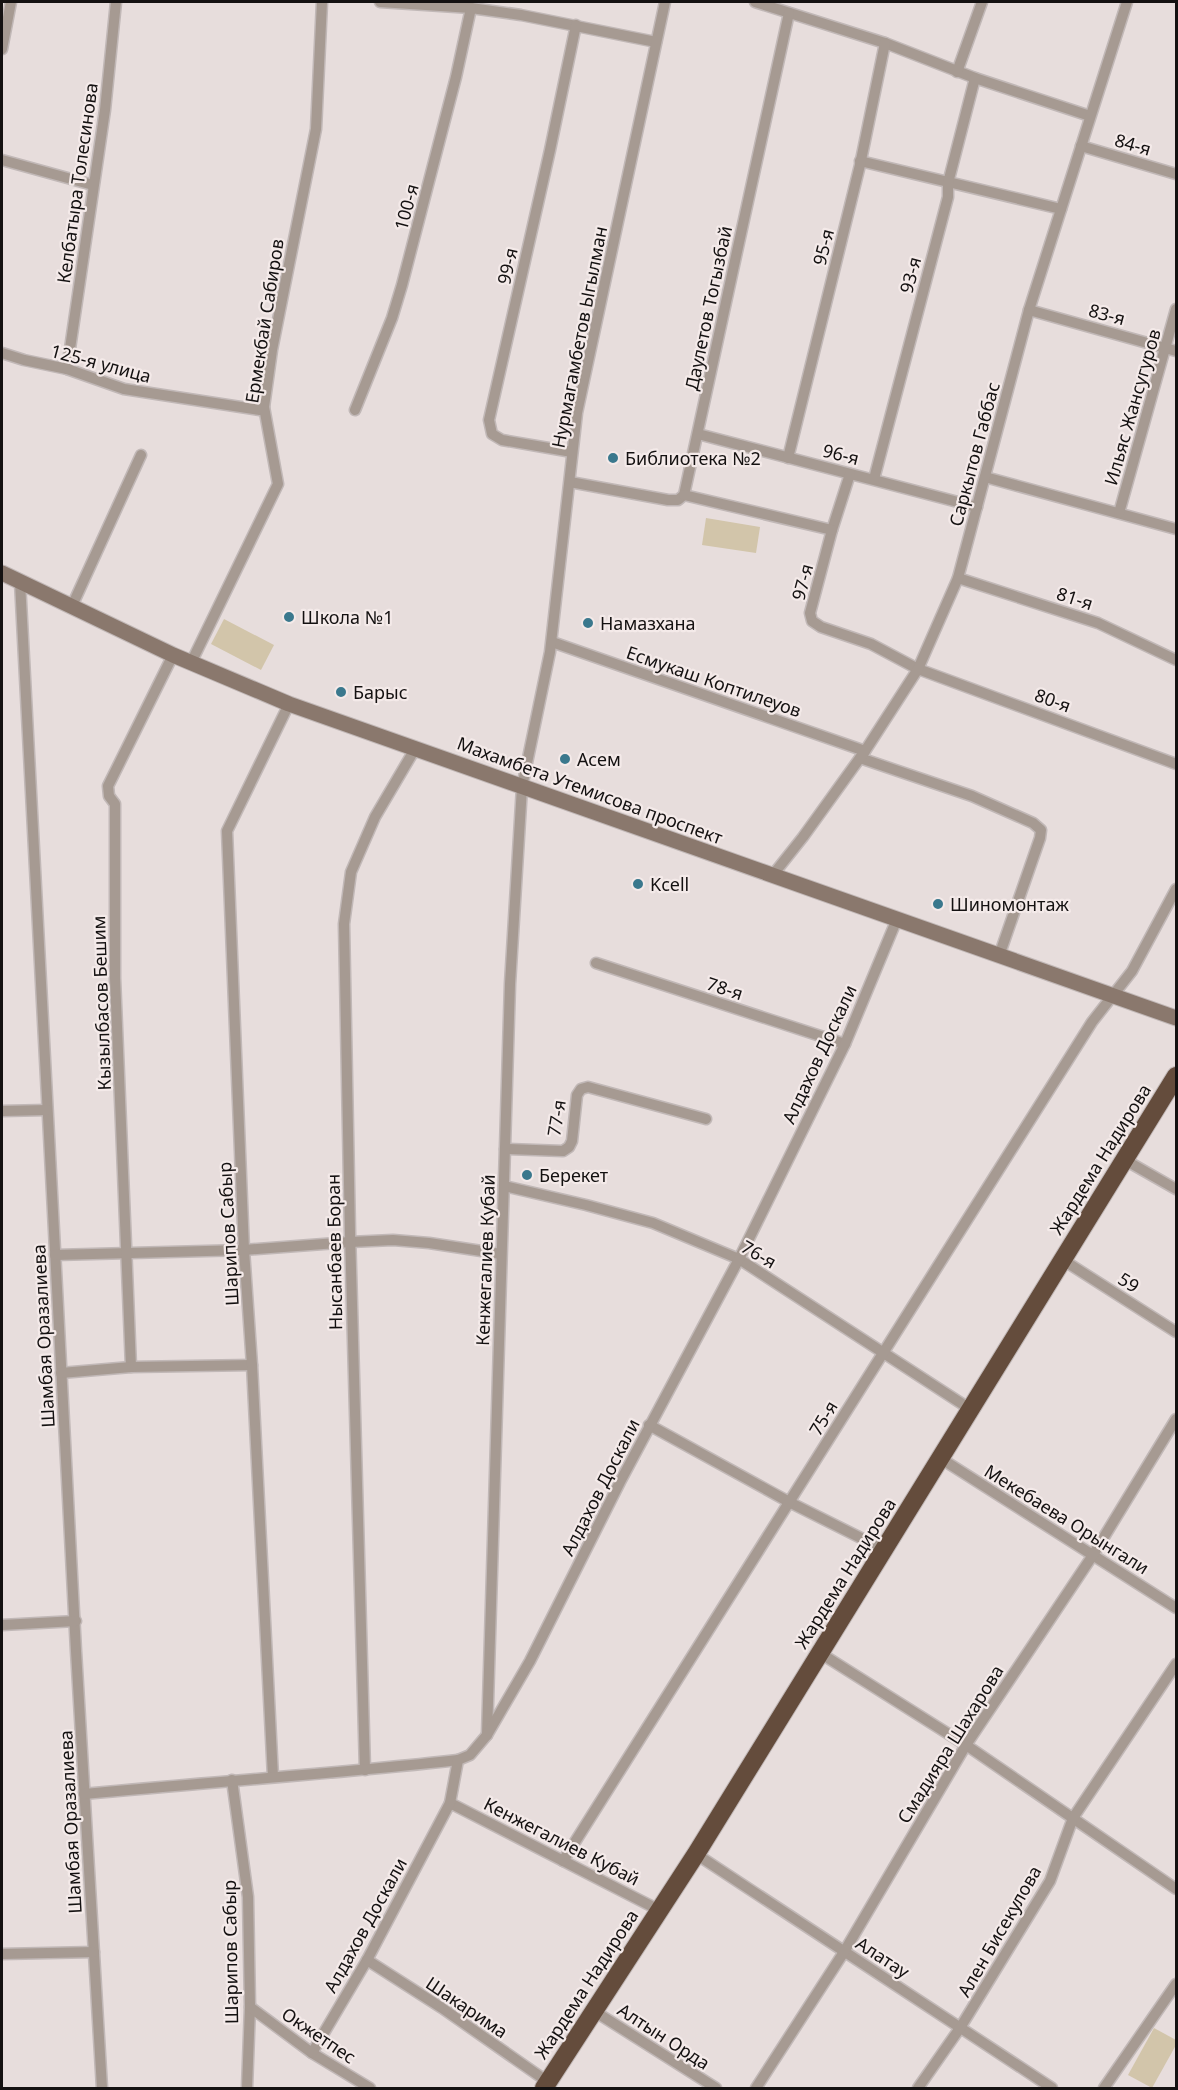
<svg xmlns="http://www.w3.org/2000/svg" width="1178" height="2090" viewBox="0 0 1178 2090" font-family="'Noto Sans',sans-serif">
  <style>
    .pitch { fill: #d2c5aa }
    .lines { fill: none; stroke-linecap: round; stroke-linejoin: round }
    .street-casing { stroke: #c1b8b7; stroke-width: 13 }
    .secondary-casing { stroke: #c1b8b7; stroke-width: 17 }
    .highway-casing { stroke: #c1b8b7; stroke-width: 20 }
    .street { stroke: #a69a92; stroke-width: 10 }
    .secondary { stroke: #8a786d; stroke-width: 15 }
    .highway { stroke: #644c3c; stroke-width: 18 }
    .poi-dot { fill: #3a788d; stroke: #f4eae9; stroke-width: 2 }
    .labels { text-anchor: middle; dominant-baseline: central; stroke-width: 4.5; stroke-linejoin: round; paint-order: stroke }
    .street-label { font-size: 18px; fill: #141111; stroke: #f4eae9 }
    .poi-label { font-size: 18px; fill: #141111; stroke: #f4eae9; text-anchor: start }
  </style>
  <rect width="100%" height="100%" fill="#e7dddc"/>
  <g class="pitch">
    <polygon points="706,518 760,527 756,553 702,545"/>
    <polygon points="224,619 274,645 261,670 211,644"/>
    <polygon points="1154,2028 1176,2040 1176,2045 1152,2088 1128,2075"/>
  </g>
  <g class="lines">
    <g class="street-casing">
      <g id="street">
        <polyline points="380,2 471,8 521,15 656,42"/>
        <polyline points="755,2 885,43 975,78 1090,116"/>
        <polyline points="2,49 11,2"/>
        <polyline points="957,72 982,2"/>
        <polyline points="1081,146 1176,174"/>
        <polyline points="2,160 93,185"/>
        <polyline points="860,161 1061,209"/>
        <polyline points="1029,310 1176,351"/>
        <polyline points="2,353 24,360 67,369 124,389 260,410 264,407"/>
        <polyline points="67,369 105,110 116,2"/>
        <polyline points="355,410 392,318 402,285 456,77 471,8"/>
        <polyline points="698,434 977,507"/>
        <polyline points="572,452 502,440 492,434 489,420 550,150 576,25"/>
        <polyline points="788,458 860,165 885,43"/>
        <polyline points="850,474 832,530 810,613 812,621 821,627 871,644 918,669 1176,764"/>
        <polyline points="985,477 1176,529"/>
        <polyline points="874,479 948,197 948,183 975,78"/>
        <polyline points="570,482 668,500 678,500 684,495 789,13"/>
        <polyline points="684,495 832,530"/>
        <polyline points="1119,513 1176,309"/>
        <polyline points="958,578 1098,623 1176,660"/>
        <polyline points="20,582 76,1651 102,2088"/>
        <polyline points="72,606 141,455"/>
        <polyline points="552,642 865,751"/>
        <polyline points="191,663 278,484 264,407 272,350 316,129 322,2"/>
        <polyline points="860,758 972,796 1033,823 1041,830 1040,838 999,956"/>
        <polyline points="772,876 803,837 865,751 918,669 958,578 1029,310 1127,2"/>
        <polyline points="596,963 845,1044"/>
        <polyline points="2,1111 47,1110"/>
        <polyline points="505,1149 563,1151 569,1147 572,1141 577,1095 581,1089 588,1087 706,1119"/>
        <polyline points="1125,1160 1176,1189"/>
        <polyline points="504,1186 586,1205 653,1223 739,1259 970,1409"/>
        <polyline points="55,1255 244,1250 350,1242 393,1240 429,1243 501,1254"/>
        <polyline points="1063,1260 1176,1332"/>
        <polyline points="131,1367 115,978 115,804 109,796 108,786 173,655"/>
        <polyline points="61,1373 131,1367 252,1365"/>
        <polyline points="649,1425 791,1503 883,1549"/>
        <polyline points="940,1458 1176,1608"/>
        <polyline points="2,1625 76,1621"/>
        <polyline points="820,1653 966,1745 1176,1889"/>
        <polyline points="487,1735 510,984 522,787 550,652 577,413 665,2"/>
        <polyline points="365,1770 350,1233 344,924 351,872 375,817 415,749"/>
        <polyline points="273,1777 252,1365 244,1250 227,831 289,704"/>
        <polyline points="232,1780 248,1897 250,2007 247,2088"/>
        <path d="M84 1794C209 1782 334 1774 458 1760"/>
        <polyline points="450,1803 659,1910"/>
        <polyline points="696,1854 1052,2088"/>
        <path d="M563 1861C741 1581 915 1301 1092 1022L1132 971 1176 889"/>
        <polyline points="2,1954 94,1952"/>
        <polyline points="367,1960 442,2008 548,2082"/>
        <polyline points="250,2007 312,2053 370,2088"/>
        <polyline points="594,2011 716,2088"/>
        <polyline points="312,2053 367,1960 450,1803 458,1760 470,1755 487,1735 530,1661 620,1482 739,1259 845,1044 897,919"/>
        <polyline points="756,2088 844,1952 966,1745 1093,1555 1176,1419"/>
        <polyline points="918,2088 960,2028 1050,1881 1073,1818 1176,1664"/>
        <polyline points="1104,2088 1176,1984"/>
      </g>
    </g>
    <g class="secondary-casing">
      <polyline id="secondary" points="2,573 173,655 289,704 1176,1018"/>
    </g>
    <g class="highway-casing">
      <polyline id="highway" points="544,2088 696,1854 1176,1076"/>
    </g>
    <use href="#street" class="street"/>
    <use href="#secondary" class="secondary"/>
    <use href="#highway" class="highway"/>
  </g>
  <g class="poi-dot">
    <circle cx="613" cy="458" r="6"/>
    <circle cx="289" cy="617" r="6"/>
    <circle cx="588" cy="623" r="6"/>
    <circle cx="341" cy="692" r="6"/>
    <circle cx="565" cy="759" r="6"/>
    <circle cx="638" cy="884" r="6"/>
    <circle cx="938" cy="904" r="6"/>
    <circle cx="527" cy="1175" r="6"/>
  </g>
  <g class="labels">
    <g class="street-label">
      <text transform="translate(1133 144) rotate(16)">84-я</text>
      <text transform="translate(77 183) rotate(-82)">Келбатыра Толесинова</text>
      <text transform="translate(406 207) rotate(-75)">100-я</text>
      <text transform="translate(823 247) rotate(-76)">95-я</text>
      <text transform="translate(507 266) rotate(-77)">99-я</text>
      <text transform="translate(910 275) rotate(-75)">93-я</text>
      <text transform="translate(708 308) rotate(-78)">Даулетов Тогызбай</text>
      <text transform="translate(1107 314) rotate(15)">83-я</text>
      <text transform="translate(264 321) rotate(-81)">Ермекбай Сабиров</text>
      <text transform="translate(579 337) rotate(-79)">Нурмагамбетов Ыгылман</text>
      <text transform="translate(101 363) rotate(15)">125-я улица</text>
      <text transform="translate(1132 407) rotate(-74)">Ильяс Жансугуров</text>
      <text transform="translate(841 454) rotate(14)">96-я</text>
      <text transform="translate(974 454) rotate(-75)">Саркытов Габбас</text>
      <text transform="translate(802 582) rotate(-75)">97-я</text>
      <text transform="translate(1075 598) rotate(18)">81-я</text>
      <text transform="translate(714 681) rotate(19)">Есмукаш Коптилеуов</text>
      <text transform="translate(1053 700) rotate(20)">80-я</text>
      <text transform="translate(590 790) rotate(20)">Махамбета Утемисова проспект</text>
      <text transform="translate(725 988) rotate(18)">78-я</text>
      <text transform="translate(101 1003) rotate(-92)">Кызылбасов Бешим</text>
      <text transform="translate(819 1054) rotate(-65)">Алдахов Доскали</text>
      <text transform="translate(556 1118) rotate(-81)">77-я</text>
      <text transform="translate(1100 1159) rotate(-58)">Жардема Надирова</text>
      <text transform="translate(228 1234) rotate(-93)">Шарипов Сабыр</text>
      <text transform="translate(334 1252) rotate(-91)">Нысанбаев Боран</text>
      <text transform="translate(759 1254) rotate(30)">76-я</text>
      <text transform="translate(485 1260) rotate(-88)">Кенжегалиев Кубай</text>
      <text transform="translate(1129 1282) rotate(32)">59</text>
      <text transform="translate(43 1336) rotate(-93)">Шамбая Оразалиева</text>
      <text transform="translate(823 1418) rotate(-59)">75-я</text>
      <text transform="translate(600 1487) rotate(-63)">Алдахов Доскали</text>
      <text transform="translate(1067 1519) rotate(32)">Мекебаева Орынгали</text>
      <text transform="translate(845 1573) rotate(-58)">Жардема Надирова</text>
      <text transform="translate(950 1744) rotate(-58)">Смадияра Шахарова</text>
      <text transform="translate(70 1822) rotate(-93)">Шамбая Оразалиева</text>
      <text transform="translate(562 1841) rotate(27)">Кенжегалиев Кубай</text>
      <text transform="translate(365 1925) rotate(-61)">Алдахов Доскали</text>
      <text transform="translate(999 1931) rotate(-60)">Ален Бисекулова</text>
      <text transform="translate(230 1952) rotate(-91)">Шарипов Сабыр</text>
      <text transform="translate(883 1957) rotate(33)">Алатау</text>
      <text transform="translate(586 1984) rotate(-57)">Жардема Надирова</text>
      <text transform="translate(467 2007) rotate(34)">Шакарима</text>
      <text transform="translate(319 2035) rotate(34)">Окжетпес</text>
      <text transform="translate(664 2036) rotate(33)">Алтын Орда</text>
    </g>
    <g class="poi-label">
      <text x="625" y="458">Библиотека №2</text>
      <text x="301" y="617">Школа №1</text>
      <text x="600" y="623">Намазхана</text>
      <text x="353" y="692">Барыс</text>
      <text x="577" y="759">Асем</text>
      <text x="650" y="884">Kcell</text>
      <text x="950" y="904">Шиномонтаж</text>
      <text x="539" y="1175">Берекет</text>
    </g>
  </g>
  <rect width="1178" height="2090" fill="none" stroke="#141111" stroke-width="6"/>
</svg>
